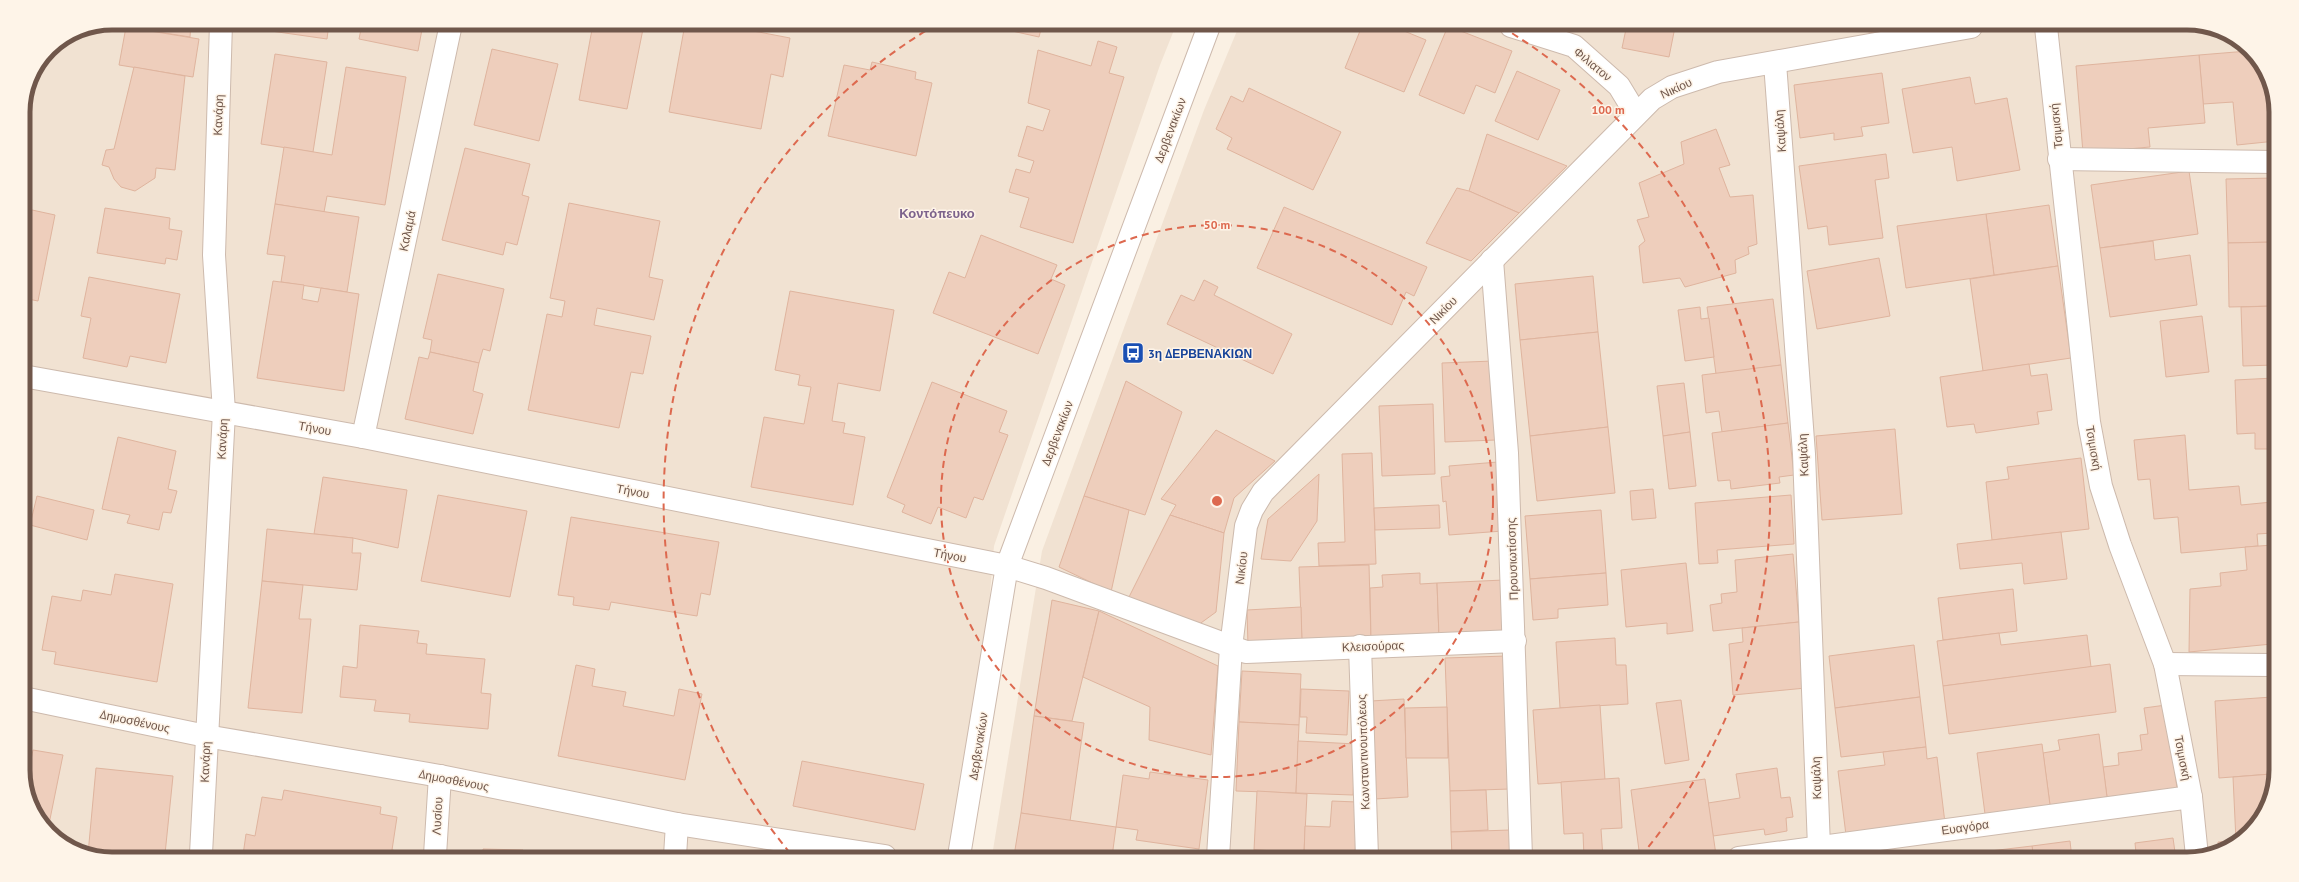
<svg xmlns="http://www.w3.org/2000/svg" width="2299" height="882" viewBox="0 0 2299 882" font-family="'PT Sans',sans-serif">
  <style>
    .residential { fill: #f1e2d2 }
    .building { fill: #eecebc; stroke: #dfb49e }
    .lines { fill: none; stroke-linecap: round; stroke-linejoin: round }
    .minor-casing { stroke: #cdbaad; stroke-width: 24 }
    .minor { stroke: #fff; stroke-width: 22 }
    .ring { fill: none; stroke: #dd694f; stroke-width: 2; stroke-dasharray: 7 5 }
    .labels { text-anchor: middle; dominant-baseline: central; stroke-width: 3; stroke-linejoin: round; paint-order: stroke }
    .street-label { font-size: 12px; fill: #70574b; stroke: #fef4e8 }
    .transit-label { font-size: 12px; font-weight: bold; fill: #164399; stroke: #fef4e8; text-anchor: start }
    .neighbourhood-label { font-size: 13px; font-weight: bold; fill: #7d638c; stroke: #fef4e8 }
    .rim { fill: none; stroke: #70574b; stroke-width: 5 }
    .centre { fill: #dd694f; stroke: #fef4e8; stroke-width: 2 }
    .ring-label { font-size: 12px; text-anchor: middle; font-weight: bold; fill: #dd694f; stroke: #fef4e8; stroke-width: 3; stroke-linejoin: round; paint-order: stroke }
  </style>
  <rect width="100%" height="100%" fill="#faf0e3"/>
  <g class="residential">
    <polygon points="112,23 1176,25 1160,65 994,546 968,856 83,854 42,824 23,776 23,107 30,78 49,49 78,30"/>
    <polygon points="1239,26 2216,28 2257,58 2276,106 2271,799 2237,844 2187,859 992,856 1042,551 1204,110"/>
  </g>
  <g class="building">
    <polygon points="126,23 191,23 190,37 126,27"/>
    <polygon points="272,23 329,23 327,39 271,31"/>
    <polygon points="362,24 423,24 418,51 359,39"/>
    <polygon points="593,24 644,24 627,109 579,100"/>
    <polygon points="685,24 744,24 743,29 790,38 783,77 771,74 761,129 669,112"/>
    <polygon points="985,25 1042,25 1039,37"/>
    <polygon points="1362,26 1392,26 1426,40 1404,92 1345,68"/>
    <polygon points="1448,26 1512,51 1495,93 1476,85 1464,114 1419,95"/>
    <polygon points="1613,26 1675,27 1669,57 1622,48 1626,29"/>
    <polygon points="126,27 199,39 193,77 119,65"/>
    <polygon points="1849,27 1888,27 1886,36"/>
    <polygon points="1098,41 1117,47 1109,73 1124,77 1073,243 1020,227 1029,198 1009,192 1016,169 1030,173 1034,161 1018,156 1027,126 1043,131 1050,110 1028,103 1038,50 1091,66"/>
    <polygon points="492,49 558,64 539,141 474,125"/>
    <polygon points="2248,51 2257,58 2276,106 2276,141 2237,145 2233,102 2203,104 2199,55"/>
    <polygon points="275,54 327,62 313,152 261,144"/>
    <polygon points="2199,55 2205,123 2148,128 2150,147 2083,153 2076,66"/>
    <polygon points="872,62 916,72 915,79 932,83 916,156 828,136 844,65 870,70"/>
    <polygon points="134,67 185,76 175,170 156,168 155,178 135,191 121,187 114,179 109,167 102,165 106,150 114,149"/>
    <polygon points="346,67 406,77 385,205 327,196 324,212 275,204 284,147 332,155"/>
    <polygon points="1517,71 1560,90 1538,140 1495,121"/>
    <polygon points="1882,73 1889,123 1861,127 1863,136 1834,140 1834,133 1800,138 1794,85"/>
    <polygon points="1970,77 1975,104 2007,98 2020,170 1957,181 1952,147 1913,153 1902,89"/>
    <polygon points="1249,88 1341,132 1313,190 1227,149 1232,138 1216,129 1231,96 1243,102"/>
    <polygon points="1716,129 1730,165 1719,168 1730,197 1753,195 1757,244 1748,247 1749,254 1735,260 1736,273 1685,287 1680,278 1643,283 1639,246 1645,241 1637,220 1649,217 1639,183 1684,164 1681,142"/>
    <polygon points="1487,134 1567,166 1519,213 1469,191"/>
    <polygon points="465,148 530,164 522,195 529,197 517,245 506,242 503,255 442,240"/>
    <polygon points="1886,154 1889,178 1875,180 1883,238 1829,245 1827,226 1808,229 1799,166"/>
    <polygon points="2189,171 2198,234 2100,248 2091,185"/>
    <polygon points="2275,178 2275,242 2228,243 2226,179"/>
    <polygon points="1457,188 1469,191 1519,213 1471,261 1426,243"/>
    <polygon points="569,203 660,221 649,277 663,280 654,320 597,308 594,325 651,336 643,374 631,372 619,428 528,410 547,314 562,317 565,301 550,298"/>
    <polygon points="275,204 359,217 347,292 281,282 285,256 267,254"/>
    <polygon points="2049,205 2058,266 1994,275 1986,214"/>
    <polygon points="1284,207 1427,267 1414,296 1406,292 1392,325 1257,268"/>
    <polygon points="23,208 55,215 38,301 23,298"/>
    <polygon points="105,208 170,218 169,229 182,231 177,260 166,258 165,264 97,253"/>
    <polygon points="1986,214 1994,275 1906,288 1897,226"/>
    <polygon points="981,235 1057,265 1051,279 1065,285 1038,354 933,313 949,272 965,278"/>
    <polygon points="2153,241 2155,260 2190,255 2197,305 2110,317 2100,248"/>
    <polygon points="2275,242 2274,306 2229,307 2228,243"/>
    <polygon points="1879,258 1890,316 1817,329 1807,271"/>
    <polygon points="2058,266 2071,358 1983,371 1970,279"/>
    <polygon points="438,274 504,289 490,351 483,349 479,363 430,352 432,340 423,338"/>
    <polygon points="1593,276 1598,332 1520,340 1515,284"/>
    <polygon points="89,277 180,294 166,363 130,356 127,367 83,358 91,318 81,316"/>
    <polygon points="1204,280 1218,287 1214,295 1292,334 1273,374 1167,324 1181,295 1194,301"/>
    <polygon points="273,281 304,285 302,299 318,302 321,288 359,294 344,391 257,378"/>
    <polygon points="790,291 894,310 880,391 838,383 832,421 845,423 843,433 865,437 853,505 751,487 764,417 804,424 811,387 798,385 800,375 775,370"/>
    <polygon points="1773,299 1781,365 1716,374 1707,307"/>
    <polygon points="2274,306 2274,365 2243,366 2241,307"/>
    <polygon points="1700,307 1701,319 1709,318 1714,357 1685,361 1678,310"/>
    <polygon points="2202,316 2209,372 2166,377 2160,321"/>
    <polygon points="1598,332 1608,427 1530,436 1520,340"/>
    <polygon points="430,352 479,363 473,391 483,394 473,434 405,419 419,357 428,359"/>
    <polygon points="1493,361 1496,440 1445,442 1442,363"/>
    <polygon points="2029,364 2031,376 2047,374 2052,410 2037,412 2039,424 1976,433 1974,424 1947,427 1940,377"/>
    <polygon points="1781,365 1788,423 1722,432 1719,411 1706,413 1702,375"/>
    <polygon points="2274,378 2274,449 2255,449 2255,433 2237,434 2235,380"/>
    <polygon points="1126,381 1182,412 1145,515 1084,496"/>
    <polygon points="932,382 1007,411 999,432 1008,435 983,500 974,497 966,518 938,507 931,524 902,512 905,505 887,497"/>
    <polygon points="1684,383 1690,432 1663,436 1657,386"/>
    <polygon points="1433,404 1435,474 1382,476 1379,406"/>
    <polygon points="1788,423 1794,475 1779,477 1780,483 1731,489 1730,480 1718,481 1712,433"/>
    <polygon points="1608,427 1615,493 1537,501 1530,436"/>
    <polygon points="23,428 30,430 23,462"/>
    <polygon points="1895,429 1902,514 1822,520 1816,436"/>
    <polygon points="1216,430 1275,461 1234,498 1224,533 1170,515 1176,505 1161,499"/>
    <polygon points="1690,432 1696,486 1669,489 1663,436"/>
    <polygon points="2185,435 2189,490 2239,486 2241,505 2272,502 2273,533 2257,534 2258,546 2181,553 2178,517 2154,519 2150,479 2138,480 2134,440"/>
    <polygon points="118,437 176,451 168,489 177,491 171,513 163,512 159,530 127,523 130,515 102,509"/>
    <polygon points="1372,453 1376,564 1319,566 1318,543 1345,542 1342,454"/>
    <polygon points="2081,458 2089,529 1992,540 1986,482 2009,479 2007,467"/>
    <polygon points="1498,462 1503,531 1449,535 1446,501 1443,502 1441,477 1450,476 1449,466"/>
    <polygon points="23,466 30,467 23,500"/>
    <polygon points="1319,474 1317,521 1291,561 1261,559 1268,519"/>
    <polygon points="323,477 407,490 398,548 353,538 314,534"/>
    <polygon points="1653,489 1656,518 1632,520 1630,491"/>
    <polygon points="438,495 527,511 510,597 421,581"/>
    <polygon points="1791,495 1794,544 1717,550 1718,563 1699,564 1695,503"/>
    <polygon points="37,496 94,510 87,540 30,525"/>
    <polygon points="1084,496 1129,510 1111,592 1059,567"/>
    <polygon points="1439,505 1440,528 1375,530 1374,508"/>
    <polygon points="1601,510 1606,573 1530,579 1525,516"/>
    <polygon points="1170,515 1224,533 1216,612 1194,628 1129,597"/>
    <polygon points="571,517 719,542 710,595 701,593 697,616 611,602 609,610 573,605 574,597 558,595"/>
    <polygon points="267,529 353,538 352,553 361,553 357,590 262,581"/>
    <polygon points="2061,532 2067,579 2024,584 2022,563 1960,569 1957,544"/>
    <polygon points="2273,545 2272,644 2189,652 2190,589 2221,586 2220,573 2247,570 2245,547"/>
    <polygon points="1793,554 1799,622 1713,631 1710,605 1722,603 1721,594 1737,592 1735,560"/>
    <polygon points="1686,563 1693,631 1667,634 1667,623 1626,627 1621,570"/>
    <polygon points="1369,565 1371,640 1302,643 1299,567"/>
    <polygon points="1420,573 1420,584 1437,583 1439,637 1371,640 1370,588 1383,587 1382,575"/>
    <polygon points="1606,573 1608,605 1558,609 1558,618 1533,620 1530,579"/>
    <polygon points="115,574 173,584 157,682 54,664 56,652 42,650 52,596 81,601 83,590 111,595"/>
    <polygon points="1504,580 1506,635 1439,637 1437,583"/>
    <polygon points="262,581 303,585 299,619 311,619 302,713 248,708"/>
    <polygon points="2013,589 2017,631 1943,640 1938,598"/>
    <polygon points="1052,600 1099,611 1072,721 1034,716"/>
    <polygon points="1301,607 1302,643 1248,646 1247,610"/>
    <polygon points="1099,611 1218,666 1211,755 1149,740 1150,707 1083,677"/>
    <polygon points="1799,622 1806,688 1733,695 1729,644 1743,642 1742,628"/>
    <polygon points="360,625 419,631 417,643 427,644 426,654 485,659 481,693 491,694 488,729 409,722 410,714 374,711 376,700 340,697 343,666 357,668"/>
    <polygon points="1999,633 2001,645 2087,635 2091,667 1943,686 1937,641"/>
    <polygon points="1615,638 1616,665 1626,665 1628,704 1560,708 1556,642"/>
    <polygon points="1914,645 1920,697 1835,708 1829,656"/>
    <polygon points="1506,656 1510,789 1450,791 1445,658"/>
    <polygon points="2110,664 2116,712 1949,734 1943,686"/>
    <polygon points="576,665 595,669 592,686 626,692 623,706 674,716 679,689 702,694 685,780 558,756"/>
    <polygon points="1242,671 1301,674 1299,725 1239,722"/>
    <polygon points="1301,689 1349,691 1347,735 1306,733 1307,717 1300,717"/>
    <polygon points="1920,697 1926,747 1841,757 1835,708"/>
    <polygon points="2272,697 2271,774 2219,778 2215,701"/>
    <polygon points="1404,699 1408,797 1375,799 1371,701"/>
    <polygon points="1681,700 1689,760 1665,764 1656,703"/>
    <polygon points="1600,705 1605,780 1538,784 1533,710"/>
    <polygon points="2166,705 2177,788 2107,797 2103,767 2119,765 2118,753 2142,750 2140,735 2148,734 2144,708"/>
    <polygon points="1447,707 1448,758 1406,758 1405,708"/>
    <polygon points="1034,716 1084,723 1070,821 1021,813"/>
    <polygon points="1239,722 1299,725 1296,793 1236,791"/>
    <polygon points="2099,734 2107,797 2050,805 2043,753 2060,750 2058,740"/>
    <polygon points="1298,741 1356,744 1353,795 1296,793"/>
    <polygon points="2042,744 2050,805 1985,814 1977,753"/>
    <polygon points="1926,747 1927,759 1937,757 1945,823 1846,835 1838,771 1885,765 1883,752"/>
    <polygon points="33,750 63,755 48,829 42,824 23,776 23,773 28,774"/>
    <polygon points="802,761 924,784 915,830 793,806"/>
    <polygon points="96,768 173,776 165,854 88,854"/>
    <polygon points="1777,768 1781,798 1790,797 1793,817 1786,818 1787,831 1765,835 1764,829 1713,836 1708,803 1740,798 1736,774"/>
    <polygon points="1150,772 1208,780 1199,849 1136,840 1138,830 1116,827 1123,775 1149,779"/>
    <polygon points="2271,774 2271,799 2239,841 2236,841 2233,777"/>
    <polygon points="1619,778 1622,828 1601,829 1603,858 1584,858 1583,833 1564,834 1561,782"/>
    <polygon points="1705,779 1716,855 1697,858 1640,858 1631,790"/>
    <polygon points="284,790 381,807 380,814 397,817 392,850 397,851 396,855 243,855 246,834 255,836 262,797 282,800"/>
    <polygon points="1486,790 1488,830 1451,832 1450,791"/>
    <polygon points="1257,791 1307,794 1304,852 1254,850"/>
    <polygon points="1332,801 1357,802 1355,857 1304,857 1305,826 1330,827"/>
    <polygon points="1021,813 1116,827 1112,857 1014,856"/>
    <polygon points="1510,830 1511,857 1452,857 1451,832"/>
    <polygon points="2173,838 2176,859 2096,859 2136,853 2135,843"/>
    <polygon points="2070,841 2072,859 2034,859 2032,846"/>
    <polygon points="2236,841 2239,841 2237,844 2219,849 2218,842"/>
    <polygon points="2032,846 2034,859 1991,859 1990,851"/>
    <polygon points="483,849 523,850 523,855 483,855"/>
    <polygon points="1254,850 1304,852 1304,857 1254,857"/>
    <polygon points="1990,851 1991,859 1938,858"/>
  </g>
  <g class="lines">
    <g class="minor-casing">
      <g id="minor">
        <polyline points="1511,26 1574,46 1619,86 1636,114"/>
        <polyline points="2046,27 2089,422 2101,486 2120,545 2165,664 2191,797 2197,856"/>
        <polyline points="1775,63 1804,454 1819,847"/>
        <polyline points="2059,159 2275,162"/>
        <polyline points="1492,260 1507,453 1521,857"/>
        <polyline points="23,376 363,437 1007,566 1046,578 1246,652 1515,641"/>
        <polyline points="363,437 451,24"/>
        <polyline points="1360,646 1367,857"/>
        <polyline points="2165,664 2272,665"/>
        <polyline points="23,698 206,736 440,776 677,824 885,856"/>
        <polyline points="201,854 224,412 214,255 221,23"/>
        <polyline points="435,855 440,776"/>
        <polyline points="675,856 677,824"/>
        <polyline points="959,856 1007,566 1209,26"/>
        <polyline points="1218,857 1231,647 1246,526 1252,510 1263,492 1652,99 1672,87 1718,72 1971,27"/>
        <polyline points="1739,858 2191,797"/>
      </g>
    </g>
    <use href="#minor" class="minor"/>
  </g>
  <g class="ring">
    <circle cx="1217" cy="501" r="276"/>
    <path d="M790 853A553 553 0 0 1 932 27M1502 27A553 553 0 0 1 1641 856"/>
  </g>
  <defs>
    <g id="bus-square" transform="scale(1.15)"><rect x="-9" y="-9" width="18" height="18" rx="4" fill="#1a4fb4" stroke="#fef4e8"/><path d="M-5-6H5V4H4V6H2V4H-2V6H-4V4H-5ZM-3.5-4V0h7V-4ZM-3.5 1.2v1.5H-2V1.2ZM2 1.2v1.5H3.5V1.2Z" fill="#fff"/></g>
  </defs>
  <g fill-rule="evenodd">
    <use href="#bus-square" x="1133" y="353"/>
  </g>
  <g class="labels">
    <g class="street-label">
      <text transform="translate(1593 64) rotate(40)">Φιλιατον</text>
      <text transform="translate(1676 88) rotate(-25)">Νικίου</text>
      <text transform="translate(218 115) rotate(-88)">Κανάρη</text>
      <text transform="translate(2056 126) rotate(-96)">Τσιμισκή</text>
      <text transform="translate(1170 130) rotate(-69)">Δερβενακίων</text>
      <text transform="translate(1780 131) rotate(-94)">Καψάλη</text>
      <text transform="translate(407 231) rotate(-78)">Καλαμά</text>
      <text transform="translate(1443 310) rotate(-45)">Νικίου</text>
      <text transform="translate(315 428) rotate(10)">Τήνου</text>
      <text transform="translate(1057 433) rotate(-69)">Δερβενακίων</text>
      <text transform="translate(222 439) rotate(-87)">Κανάρη</text>
      <text transform="translate(2094 448) rotate(80)">Τσιμισκή</text>
      <text transform="translate(1803 455) rotate(-93)">Καψάλη</text>
      <text transform="translate(633 491) rotate(11)">Τήνου</text>
      <text transform="translate(950 555) rotate(11)">Τήνου</text>
      <text transform="translate(1512 559) rotate(-92)">Προυσιωτίσσης</text>
      <text transform="translate(1241 568) rotate(-83)">Νικίου</text>
      <text transform="translate(1373 646) rotate(-2)">Κλεισούρας</text>
      <text transform="translate(135 721) rotate(12)">Δημοσθένους</text>
      <text transform="translate(978 746) rotate(-81)">Δερβενακίων</text>
      <text transform="translate(1363 752) rotate(-92)">Κωνσταντινουπόλεως</text>
      <text transform="translate(2183 758) rotate(79)">Τσιμισκή</text>
      <text transform="translate(205 762) rotate(-88)">Κανάρη</text>
      <text transform="translate(1816 778) rotate(-92)">Καψάλη</text>
      <text transform="translate(454 780) rotate(11)">Δημοσθένους</text>
      <text transform="translate(437 816) rotate(-87)">Λυσίου</text>
      <text transform="translate(1965 827) rotate(-8)">Ευαγόρα</text>
    </g>
    <g class="transit-label">
      <text x="1148" y="353">3η ΔΕΡΒΕΝΑΚΙΩΝ</text>
    </g>
    <g class="neighbourhood-label">
      <text x="937" y="213">Κοντόπευκο</text>
    </g>
  </g>
  <path d="M0 0H2299V882H0ZM112 30H2187A82 82 0 0 1 2269 112V770A82 82 0 0 1 2187 852H112A82 82 0 0 1 30 770V112A82 82 0 0 1 112 30Z" fill="#fef4e8" fill-rule="evenodd"/>
  <path class="rim" d="M112 30H2187A82 82 0 0 1 2269 112V770A82 82 0 0 1 2187 852H112A82 82 0 0 1 30 770V112A82 82 0 0 1 112 30Z"/>
  <circle cx="1217" cy="501" r="6" class="centre"/>
  <g class="ring-label">
    <text x="1608" y="114">100 m</text>
    <text x="1217" y="229">50 m</text>
  </g>
</svg>
